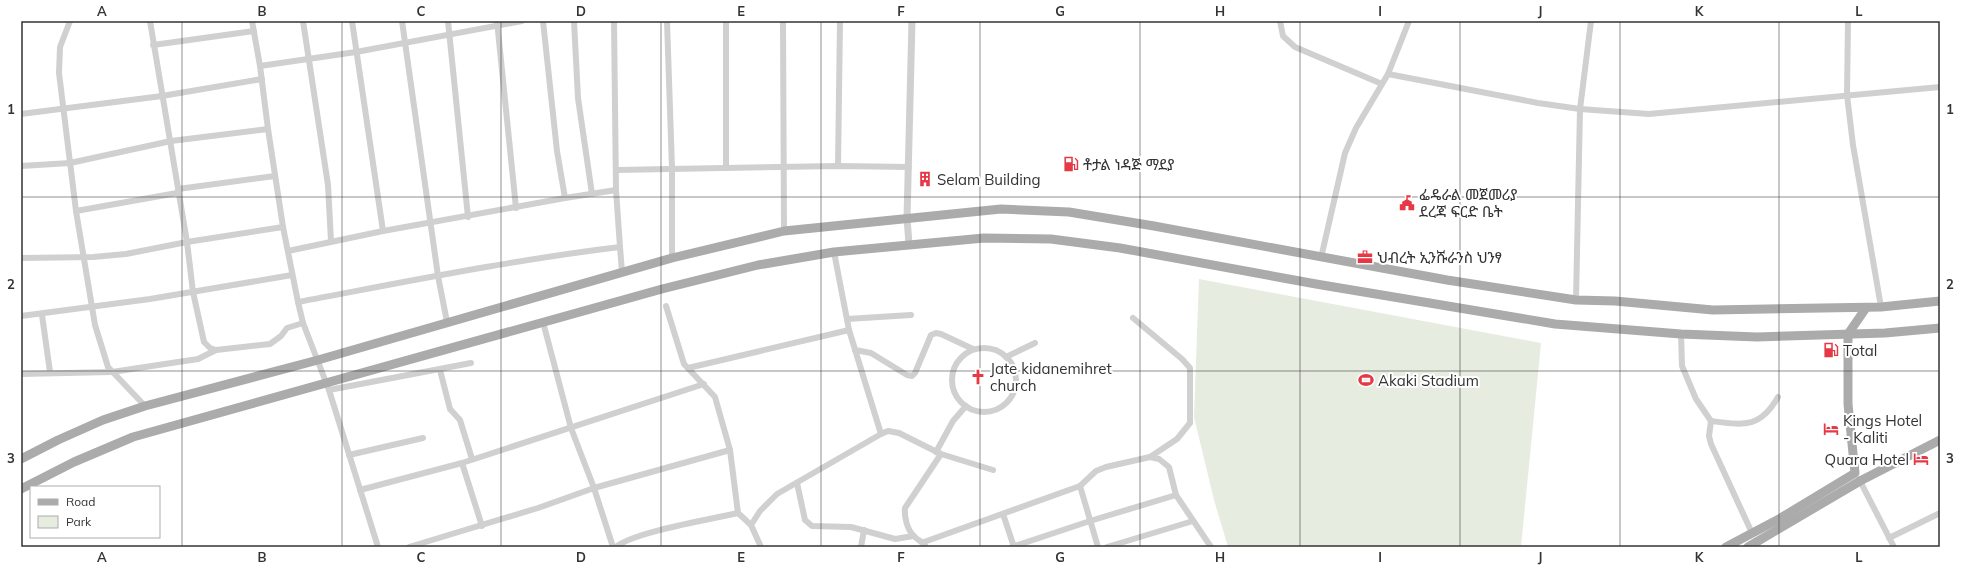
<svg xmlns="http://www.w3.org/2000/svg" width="1961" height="568" viewBox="0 0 1961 568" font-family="Mulish,'Noto Sans Ethiopic',sans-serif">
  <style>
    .park { fill: #e6ecdf }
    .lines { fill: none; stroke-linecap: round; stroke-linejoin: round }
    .minor { stroke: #d0d0d0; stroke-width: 6 }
    .tertiary { stroke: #d0d0d0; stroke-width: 7 }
    .primary { stroke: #ababab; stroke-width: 9 }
    .grid { fill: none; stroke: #333; stroke-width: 1; stroke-opacity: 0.55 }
    .labels { text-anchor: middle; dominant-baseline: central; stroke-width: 4; stroke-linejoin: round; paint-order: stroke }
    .poi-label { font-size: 15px; fill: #333; stroke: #fff; text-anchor: start }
    .neatline { fill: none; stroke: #333; stroke-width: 1.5 }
    .grid-label { font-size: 13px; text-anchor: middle; font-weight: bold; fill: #333 }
  </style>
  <rect width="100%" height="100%" fill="#fff"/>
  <polygon class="park" points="1199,279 1541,343 1521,547 1228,547 1214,500 1194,417"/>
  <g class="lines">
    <g class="minor">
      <polyline points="70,21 60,47 59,73 76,211"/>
      <polyline points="150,21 187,242 193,292 204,342 210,348 216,350 270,344 281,336 287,328 303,323"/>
      <polyline points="252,21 260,66 268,129 283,227 298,302 303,323 329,390 378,547"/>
      <polyline points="303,21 328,185 331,241"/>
      <polyline points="352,21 383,231"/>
      <polyline points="402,21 438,276 447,322"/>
      <polyline points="448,21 468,217"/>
      <polyline points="497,21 516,208"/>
      <polyline points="543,21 557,151 565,198"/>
      <polyline points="574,21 578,98 592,194"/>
      <polyline points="667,21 672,168 672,258"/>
      <polyline points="783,21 784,231"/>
      <polyline points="1280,21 1283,36 1295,47 1382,84"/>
      <polyline points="1848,21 1847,95 1853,145 1881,307"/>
      <polyline points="153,45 254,31"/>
      <polyline points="260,66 356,52 522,21"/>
      <polyline points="1388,74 1538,103 1580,109 1649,114 1940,87"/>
      <polyline points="21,114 162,96 262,79"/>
      <polyline points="21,166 70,163 171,141 268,129"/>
      <polyline points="838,166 840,21"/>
      <polyline points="726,168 726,21"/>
      <polyline points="616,170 838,166 909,167"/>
      <polyline points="178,189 275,176"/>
      <polyline points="620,247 622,272"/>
      <polyline points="288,251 383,231 565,198 616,190"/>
      <polyline points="21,258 93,257 126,254 187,242 283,227"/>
      <polyline points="1321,258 1345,153 1356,128 1388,74 1409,21"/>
      <polyline points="1576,300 1580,109 1591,21"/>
      <path d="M298 302C405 282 512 260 620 247L616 190 614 21"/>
      <polyline points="666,306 684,364 715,397 730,450 738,513 751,525"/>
      <polyline points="42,315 50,372"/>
      <polyline points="21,316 150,299 292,275"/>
      <polyline points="847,319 911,315"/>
      <polyline points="543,322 571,428 594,488 613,547"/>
      <path d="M1681 334 1682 366 1696 399 1711 421C1743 425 1760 429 1778 397"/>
      <circle cx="984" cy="380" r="32"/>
      <polyline points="855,350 871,353 907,375 912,376 915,373 931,335 936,333 941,334 973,349"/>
      <polyline points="1006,357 1035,343"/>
      <polyline points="688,368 849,330"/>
      <polyline points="440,370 450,409 460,420 472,459"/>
      <polyline points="21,374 112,372 198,359 216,350"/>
      <polyline points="329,390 471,363"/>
      <polyline points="145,406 108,367 95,325 76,211 177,193"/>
      <polyline points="1711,421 1709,436 1711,444 1752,533"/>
      <polyline points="881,434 888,431 899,433 941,454 993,470"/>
      <polyline points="936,452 953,421 966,406"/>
      <polyline points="349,455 423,438"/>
      <polyline points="1150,457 1159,459 1169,467 1176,495 1211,547"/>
      <polyline points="462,463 482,526"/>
      <polyline points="1859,479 1894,547"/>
      <polyline points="797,483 805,520 812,526 851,527 895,539 913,536"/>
      <polyline points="1080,486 1098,547"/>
      <polyline points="360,490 462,463 704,384"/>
      <polyline points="1003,514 1014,547"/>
      <polyline points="1889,538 1940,513"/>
      <polyline points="924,542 1080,486 1096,471 1106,467 1150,457 1177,439 1190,423 1190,368 1182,359 1133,318"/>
      <polyline points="409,547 538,508 594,488 730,450"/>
      <path d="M616 547C633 532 712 519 738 513"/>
      <polyline points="761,547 751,525 760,511 777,494 881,434 849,330 834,252"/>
      <polyline points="861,547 864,530"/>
      <path d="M926 547C923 541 918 541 914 536 907 530 904 516 905 508L941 454"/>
      <polyline points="1012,547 1090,521 1176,495"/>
      <polyline points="1107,547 1193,521"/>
    </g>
    <polyline class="tertiary" points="909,244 907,218 912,21"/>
    <g class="primary">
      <polyline points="21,459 58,440 103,420 145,406 318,360 672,258 784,231 1001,209 1069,212 1154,226 1447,280 1576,300 1615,301 1713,310 1881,307 1940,301"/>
      <polyline points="21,489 74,462 133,437 662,289 758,265 834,252 984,238 1051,239 1120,248 1316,284 1555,324 1681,334 1757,337 1885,333 1940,328"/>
      <polyline points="1726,547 1779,519 1855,473 1848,404 1848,334 1866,308"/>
      <polyline points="1748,547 1860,481 1940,440"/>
    </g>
  </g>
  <path class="grid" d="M182 21V547M342 21V547M501 21V547M661 21V547M821 21V547M980 21V547M1140 21V547M1300 21V547M1460 21V547M1620 21V547M1779 21V547M21 197H1940M21 371H1940"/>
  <defs>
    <g id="fuel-bare" transform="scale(1.2)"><path d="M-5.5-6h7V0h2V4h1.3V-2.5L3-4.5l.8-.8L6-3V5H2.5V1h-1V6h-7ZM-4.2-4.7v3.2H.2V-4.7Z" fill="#e63946" stroke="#fff" stroke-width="2.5" paint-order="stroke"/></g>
    <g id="building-bare" transform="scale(1.2)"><path d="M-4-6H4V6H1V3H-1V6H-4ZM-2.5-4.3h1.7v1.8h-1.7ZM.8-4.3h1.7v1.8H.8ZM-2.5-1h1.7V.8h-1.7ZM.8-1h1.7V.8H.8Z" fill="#e63946" stroke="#fff" stroke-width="2.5" paint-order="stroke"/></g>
    <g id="civic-bare" transform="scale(1.2)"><path d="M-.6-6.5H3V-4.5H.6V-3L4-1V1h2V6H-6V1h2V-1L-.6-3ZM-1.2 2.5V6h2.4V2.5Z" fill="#e63946" stroke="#fff" stroke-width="2.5" paint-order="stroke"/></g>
    <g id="office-bare" transform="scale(1.2)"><path d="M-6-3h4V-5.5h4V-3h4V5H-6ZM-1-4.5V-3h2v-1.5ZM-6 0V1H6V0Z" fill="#e63946" stroke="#fff" stroke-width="2.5" paint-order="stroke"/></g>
    <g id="church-bare" transform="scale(1.2)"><path d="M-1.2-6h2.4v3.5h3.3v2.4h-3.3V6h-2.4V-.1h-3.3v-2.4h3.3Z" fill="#e63946" stroke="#fff" stroke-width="2.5" paint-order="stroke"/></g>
    <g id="stadium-bare" transform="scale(1.2)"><path d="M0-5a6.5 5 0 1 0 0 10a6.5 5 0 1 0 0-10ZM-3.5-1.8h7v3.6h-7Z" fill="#e63946" stroke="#fff" stroke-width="2.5" paint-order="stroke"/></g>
    <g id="hotel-bare" transform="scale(1.2)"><path d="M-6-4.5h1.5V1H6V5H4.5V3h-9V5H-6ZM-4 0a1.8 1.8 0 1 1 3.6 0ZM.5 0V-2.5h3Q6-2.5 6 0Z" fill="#e63946" stroke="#fff" stroke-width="2.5" paint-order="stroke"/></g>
  </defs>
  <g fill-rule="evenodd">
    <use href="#fuel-bare" x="1071" y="164"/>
    <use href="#building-bare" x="925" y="179"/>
    <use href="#civic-bare" x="1407" y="203"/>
    <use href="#office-bare" x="1365" y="257"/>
    <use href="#fuel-bare" x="1831" y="350"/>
    <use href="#church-bare" x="978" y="377"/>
    <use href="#stadium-bare" x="1366" y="380"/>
    <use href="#hotel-bare" x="1831" y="429"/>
    <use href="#hotel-bare" x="1921" y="459"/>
  </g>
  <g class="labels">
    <g class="poi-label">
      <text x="1083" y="164">ቶታል ነዳጅ ማደያ</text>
      <text x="937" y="179">Selam Building</text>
      <text x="1419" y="194">ፌዴራል መጀመሪያ<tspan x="1419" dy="17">ደረጃ ፍርድ ቤት</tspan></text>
      <text x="1377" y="257">ህብረት ኢንሹራንስ ህንፃ</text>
      <text x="1843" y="350">Total</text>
      <text x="990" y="368">Jate kidanemihret<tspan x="990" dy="17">church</tspan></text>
      <text x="1378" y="380">Akaki Stadium</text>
      <text x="1843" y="420">Kings Hotel<tspan x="1843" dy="17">- Kaliti</tspan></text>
      <text x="1909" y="459" text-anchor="end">Quara Hotel</text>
    </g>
  </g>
  <rect width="1961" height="568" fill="none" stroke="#ffffff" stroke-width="44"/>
  <rect x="30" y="486" width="130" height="52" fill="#ffffff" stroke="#adadad"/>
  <rect x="38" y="499" width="20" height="6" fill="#ababab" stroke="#adadad"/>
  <text x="66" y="506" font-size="12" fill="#333333">Road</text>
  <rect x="38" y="516" width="20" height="12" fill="#e6ecdf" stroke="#adadad"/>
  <text x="66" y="526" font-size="12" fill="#333333">Park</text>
  <rect x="22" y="22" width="1917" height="524" class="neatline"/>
  <g class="grid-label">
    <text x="102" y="16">A</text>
    <text x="262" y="16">B</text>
    <text x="421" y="16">C</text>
    <text x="581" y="16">D</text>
    <text x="741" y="16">E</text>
    <text x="901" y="16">F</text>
    <text x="1060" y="16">G</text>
    <text x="1220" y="16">H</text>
    <text x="1380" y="16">I</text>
    <text x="1540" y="16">J</text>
    <text x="1699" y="16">K</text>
    <text x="1859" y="16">L</text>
    <text x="11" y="114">1</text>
    <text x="1950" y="114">1</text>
    <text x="11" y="289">2</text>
    <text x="1950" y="289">2</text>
    <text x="11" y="463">3</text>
    <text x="1950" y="463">3</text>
    <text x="102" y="562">A</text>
    <text x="262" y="562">B</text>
    <text x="421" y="562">C</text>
    <text x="581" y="562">D</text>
    <text x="741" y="562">E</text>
    <text x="901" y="562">F</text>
    <text x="1060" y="562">G</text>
    <text x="1220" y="562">H</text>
    <text x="1380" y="562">I</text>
    <text x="1540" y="562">J</text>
    <text x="1699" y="562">K</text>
    <text x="1859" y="562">L</text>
  </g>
</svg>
